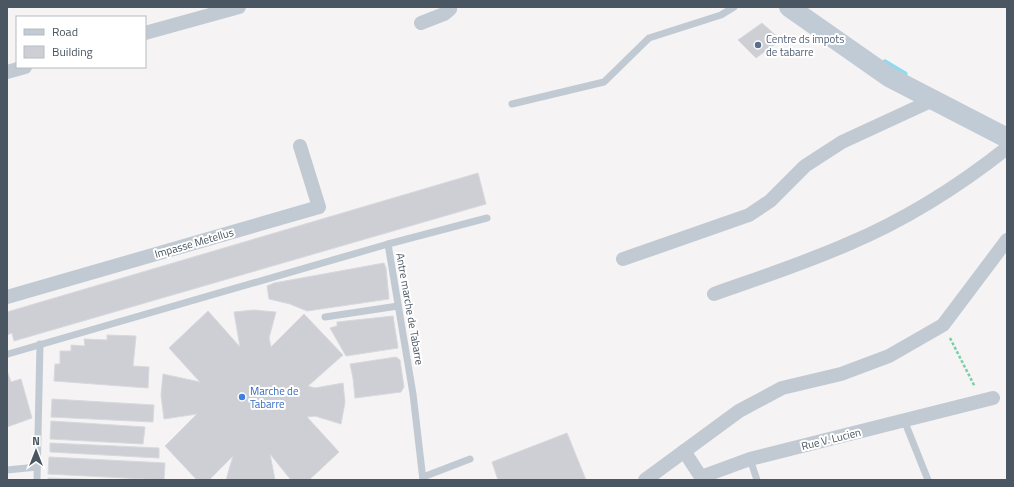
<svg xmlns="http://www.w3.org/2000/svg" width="1014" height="487" viewBox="0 0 1014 487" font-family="'Titillium Web',sans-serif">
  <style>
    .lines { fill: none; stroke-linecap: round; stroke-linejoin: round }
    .stream { stroke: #90daee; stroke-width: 5 }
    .building { fill: #cdcfd5; stroke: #d7d9de }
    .path { stroke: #7ad0a6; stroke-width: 2.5; stroke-dasharray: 3 2; stroke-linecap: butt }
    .lane { stroke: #c1cad2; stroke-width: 7 }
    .street { stroke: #c1cad2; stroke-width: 14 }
    .secondary { stroke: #c1cbd6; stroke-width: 20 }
    .service-dot { fill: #5c6f8a; stroke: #fff; stroke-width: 1.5 }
    .shop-dot { fill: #3f7fe0; stroke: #fff; stroke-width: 1.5 }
    .labels { text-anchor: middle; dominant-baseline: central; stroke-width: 4; stroke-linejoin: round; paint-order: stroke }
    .service-label { font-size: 11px; fill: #4e5e75; stroke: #fff; text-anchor: start }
    .street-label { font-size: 11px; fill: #4a5661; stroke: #fff }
    .shop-label { font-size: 11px; fill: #366cbe; stroke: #fff; text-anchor: start }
  </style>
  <rect width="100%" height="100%" fill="#f5f3f3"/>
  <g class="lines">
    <polyline class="stream" points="885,62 905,74"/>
  </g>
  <g class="building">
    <polygon points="762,23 781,40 756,58 738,40"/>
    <polygon points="478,173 486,204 14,341 12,333 7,335 7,312"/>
    <polygon points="384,263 386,268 389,299 307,311 290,304 269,299 267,286 274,283"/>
    <polygon points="254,310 276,312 269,338 271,347 304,314 343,355 308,386 315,388 343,383 345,402 341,424 315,416 307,417 339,452 309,480 291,480 270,454 275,480 226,480 233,456 209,480 197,480 165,446 197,414 164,419 161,395 163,374 200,382 169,348 208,311 240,347 234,312"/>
    <polygon points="393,316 398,348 346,356 330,328 337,326 337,322"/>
    <polygon points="107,335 136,336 133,366 149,367 148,388 54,381 55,364 60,364 60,351 71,351 71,345 85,346 84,339 107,340"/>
    <polygon points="396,357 400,360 404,387 401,392 355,398 353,378 350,364"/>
    <polygon points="7,371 11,382 21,379 32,418 7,427"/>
    <polygon points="52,399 154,405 153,422 51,417"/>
    <polygon points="51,421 145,427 143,444 50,439"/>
    <polygon points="567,433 586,480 498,480 492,462"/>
    <polygon points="50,443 159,448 159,458 50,452"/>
    <polygon points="49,457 165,463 164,480 48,474"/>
    <polygon points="48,478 103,480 48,480"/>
  </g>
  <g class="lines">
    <polyline class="path" points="950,338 975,387"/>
    <g class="lane">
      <polyline points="512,104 604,82 649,38 721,15 734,7"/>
      <polyline points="325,317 398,306"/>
      <polyline points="8,354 388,244"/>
      <polyline points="904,420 928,480"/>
      <polyline points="750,459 757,480"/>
      <polyline points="7,470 37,467"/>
      <polyline points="423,477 470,459"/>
      <polyline points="37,480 40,344"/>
      <polyline points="423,480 413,394 388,244 487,218"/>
    </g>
    <g class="street">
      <polyline points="421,23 444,14 450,9 449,7"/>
      <polyline points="145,33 239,7"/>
      <polyline points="7,72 25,67"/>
      <polyline points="623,259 749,215 770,201 805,166 842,142 933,100"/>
      <path d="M714 294C759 278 805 263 848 244 905 220 959 186 1007 148"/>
      <polyline points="7,297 319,207 300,146"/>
      <polyline points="684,451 701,477 750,459 993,398"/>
      <polyline points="645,480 739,411 782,388 841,374 889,356 943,325 1007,240"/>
    </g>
    <polyline class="secondary" points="789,7 889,77 1007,138"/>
  </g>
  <circle class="service-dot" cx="758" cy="45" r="4"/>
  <circle class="shop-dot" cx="242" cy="397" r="4"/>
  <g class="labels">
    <g class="service-label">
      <text x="766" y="39">Centre ds impots<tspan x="766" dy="13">de tabarre</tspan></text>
    </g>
    <g class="street-label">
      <text transform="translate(194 243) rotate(-16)">Impasse Metellus</text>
      <text transform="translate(410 309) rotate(80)">Antre marche de Tabarre</text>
      <text transform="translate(831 439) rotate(-14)">Rue V. Lucien</text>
    </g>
    <g class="shop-label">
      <text x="250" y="391">Marche de<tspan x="250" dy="13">Tabarre</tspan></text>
    </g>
  </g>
  <rect width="1014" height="487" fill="none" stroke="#4a5661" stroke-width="16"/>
  <rect x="16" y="16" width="130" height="52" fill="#ffffff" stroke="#b7bbc0"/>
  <rect x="24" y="29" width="20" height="6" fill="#c1cbd6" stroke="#b7bbc0"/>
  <text x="52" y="36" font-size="12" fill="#4a5661">Road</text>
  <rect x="24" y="46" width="20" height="12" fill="#cdcfd5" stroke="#b7bbc0"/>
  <text x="52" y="56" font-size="12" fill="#4a5661">Building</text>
  <g transform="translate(36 451)" stroke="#ffffff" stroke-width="3" paint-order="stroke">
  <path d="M0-3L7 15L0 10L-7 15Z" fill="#4a5661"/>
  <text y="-6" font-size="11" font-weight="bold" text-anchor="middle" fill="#4a5661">N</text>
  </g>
</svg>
